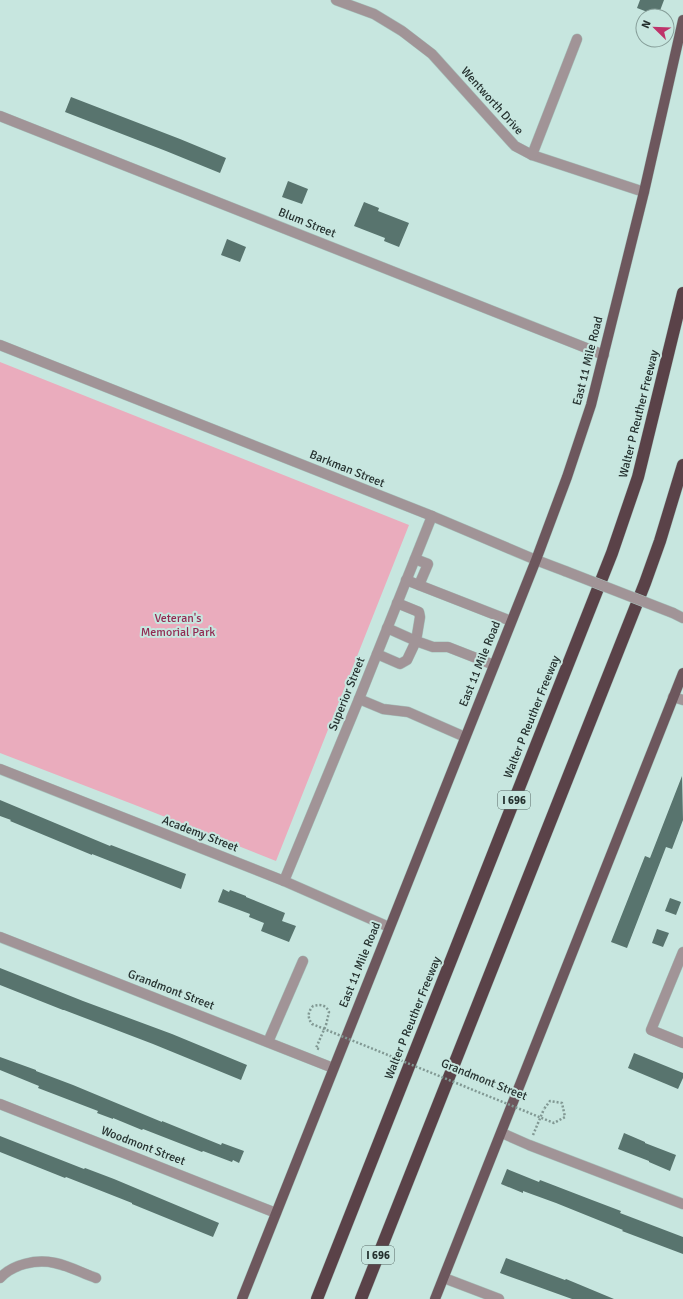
<svg xmlns="http://www.w3.org/2000/svg" width="683" height="1299" viewBox="0 0 683 1299" font-family="Signika,sans-serif">
  <style>
    .green { fill: #eaacbd }
    .building { fill: #58746e }
    .lines { fill: none; stroke-linecap: round; stroke-linejoin: round }
    .minor-casing { stroke: #a7c2bc; stroke-width: 11 }
    .major-casing { stroke: #a7c2bc; stroke-width: 11 }
    .highway-casing { stroke: #a7c2bc; stroke-width: 13 }
    .path { stroke: #819893; stroke-width: 2.5; stroke-dasharray: 2 2; stroke-linecap: butt }
    .minor { stroke: #a19497; stroke-width: 10 }
    .major { stroke: #6d575d; stroke-width: 10 }
    .highway { stroke: #5a4248; stroke-width: 12 }
    .minor-bridge-casing { stroke: #a7c2bc; stroke-width: 11; stroke-linecap: butt }
    .path-bridge { stroke: #819893; stroke-width: 2.5; stroke-dasharray: 2 2; stroke-linecap: butt }
    .minor-bridge { stroke: #a19497; stroke-width: 10 }
    .labels { text-anchor: middle; dominant-baseline: central; stroke-width: 4; stroke-linejoin: round; paint-order: stroke }
    .shield { fill: #c7e6df; stroke: #566764; stroke-width: 1 }
    .shield-label { font-size: 11px; font-weight: bold; fill: #25312f }
    .street-label { font-size: 12px; fill: #25312f; stroke: #c7e6df }
    .park-label { font-size: 12px; fill: #922a52; stroke: #c7e6df }
  </style>
  <rect width="100%" height="100%" fill="#c7e6df"/>
  <polygon class="green" points="0,362 409,525 276,861 135,805 0,753"/>
  <g class="building">
    <polygon points="640,0 664,0 658,16 637,8"/>
    <polygon points="71,97 180,139 226,158 220,173 166,151 65,112"/>
    <polygon points="288,181 308,189 302,204 282,197"/>
    <polygon points="364,202 379,208 378,211 409,223 399,247 384,241 385,238 354,226"/>
    <polygon points="227,239 246,247 240,262 221,255"/>
    <polygon points="682,776 683,820 672,849 666,847 627,948 611,942 645,856 650,858"/>
    <polygon points="0,800 110,846 111,845 186,874 181,889 92,854 92,855 10,821 11,820 0,816"/>
    <polygon points="223,889 229,892 230,890 246,896 246,897 285,913 282,921 296,926 289,942 261,931 264,923 249,917 250,914 218,902"/>
    <polygon points="670,898 681,902 676,915 665,911"/>
    <polygon points="657,929 669,933 663,947 652,943"/>
    <polygon points="0,968 83,1001 172,1034 247,1065 241,1080 153,1044 64,1010 63,1010 0,985"/>
    <polygon points="634,1053 683,1073 683,1078 678,1089 628,1068"/>
    <polygon points="0,1057 36,1070 36,1071 73,1085 162,1122 162,1121 221,1145 222,1143 244,1151 239,1163 233,1160 232,1162 203,1151 202,1152 143,1129 142,1130 113,1118 113,1119 97,1113 98,1111 38,1088 39,1086 0,1070"/>
    <polygon points="624,1133 645,1142 645,1143 676,1155 670,1171 649,1162 649,1161 618,1149"/>
    <polygon points="0,1136 84,1169 85,1168 114,1179 219,1223 213,1237 132,1204 132,1203 66,1177 65,1178 0,1152"/>
    <polygon points="507,1169 539,1182 540,1180 592,1200 621,1211 620,1213 683,1237 683,1254 622,1231 623,1230 556,1203 523,1191 523,1193 501,1184"/>
    <polygon points="506,1258 565,1280 566,1279 614,1299 572,1299 522,1281 500,1273"/>
  </g>
  <g class="lines">
    <g class="minor-casing">
      <g id="minor">
        <polyline points="336,0 374,14 402,31 432,54 515,146 532,155 644,192"/>
        <polyline points="0,116 604,355"/>
        <polyline points="532,155 577,39"/>
        <polyline points="0,345 432,516 536,560 565,571"/>
        <polyline points="415,559 428,564 419,585"/>
        <polyline points="406,580 511,621"/>
        <polyline points="397,603 419,612 420,617 416,641 433,647 448,647 494,665"/>
        <polyline points="673,613 683,618"/>
        <polyline points="377,654 400,664 407,660 416,641 387,628"/>
        <polyline points="673,697 683,700"/>
        <polyline points="359,699 383,709 408,712 465,737"/>
        <polyline points="0,769 284,881 389,927"/>
        <polyline points="284,881 359,699 432,516"/>
        <polyline points="0,937 333,1068"/>
        <polyline points="683,952 651,1030 683,1043"/>
        <polyline points="268,1042 303,961"/>
        <polyline points="0,1104 276,1213"/>
        <polyline points="502,1133 529,1145 683,1204"/>
        <path d="M0 1278C13 1264 36 1259 55 1263 69 1266 82 1273 96 1278"/>
        <polyline points="444,1278 499,1299"/>
      </g>
    </g>
    <g class="major-casing">
      <g id="major">
        <polyline points="242,1299 536,560 567,477 591,405 644,192 683,20"/>
        <polyline points="435,1299 683,673"/>
      </g>
    </g>
    <g class="highway-casing">
      <g id="highway">
        <polyline points="317,1299 612,553 638,477 683,293"/>
        <polyline points="361,1299 645,583 660,541 683,465"/>
      </g>
    </g>
    <g class="path">
      <polyline points="319,1049 316,1048 326,1025"/>
      <polyline points="533,1135 544,1109"/>
    </g>
    <use href="#minor" class="minor"/>
    <use href="#major" class="major"/>
    <use href="#highway" class="highway"/>
    <g class="minor-bridge-casing">
      <polyline id="minor-bridge" points="565,571 673,613"/>
    </g>
    <path class="path-bridge" d="M326 1025 329 1012C326 1005 321 1004 313 1006 308 1012 307 1017 312 1024L554 1123 565 1117 562 1103 550 1101 544 1109"/>
    <use href="#minor-bridge" class="minor-bridge"/>
  </g>
  <g class="labels">
    <g class="shield">
      <rect x="498" y="791" width="32" height="18" rx="3"/>
      <rect x="362" y="1246" width="32" height="18" rx="3"/>
    </g>
    <g class="shield-label">
      <text x="514" y="800">I 696</text>
      <text x="378" y="1255">I 696</text>
    </g>
    <g class="street-label">
      <text transform="translate(492 101) rotate(48)">Wentworth Drive</text>
      <text transform="translate(307 223) rotate(22)">Blum Street</text>
      <text transform="translate(588 361) rotate(-76)">East 11 Mile Road</text>
      <text transform="translate(639 414) rotate(-76)">Walter P Reuther Freeway</text>
      <text transform="translate(347 469) rotate(22)">Barkman Street</text>
      <text transform="translate(480 664) rotate(-68)">East 11 Mile Road</text>
      <text transform="translate(347 694) rotate(-68)">Superior Street</text>
      <text transform="translate(532 717) rotate(-68)">Walter P Reuther Freeway</text>
      <text transform="translate(200 834) rotate(21)">Academy Street</text>
      <text transform="translate(360 965) rotate(-68)">East 11 Mile Road</text>
      <text transform="translate(171 990) rotate(21)">Grandmont Street</text>
      <text transform="translate(413 1018) rotate(-68)">Walter P Reuther Freeway</text>
      <text transform="translate(484 1080) rotate(22)">Grandmont Street</text>
      <text transform="translate(143 1146) rotate(21)">Woodmont Street</text>
    </g>
    <g class="park-label">
      <text x="178" y="618">Veteran's<tspan x="178" dy="14">Memorial Park</tspan></text>
    </g>
  </g>
  <g transform="translate(655 28) rotate(293)"><circle r="19" fill="#c7e6df" stroke="#869e99"/>
  <path d="M0-3L7 15L0 10L-7 15Z" fill="#be336a"/>
  <text y="-6" font-size="11" font-weight="bold" text-anchor="middle" fill="#25312f">N</text>
  </g>
</svg>
